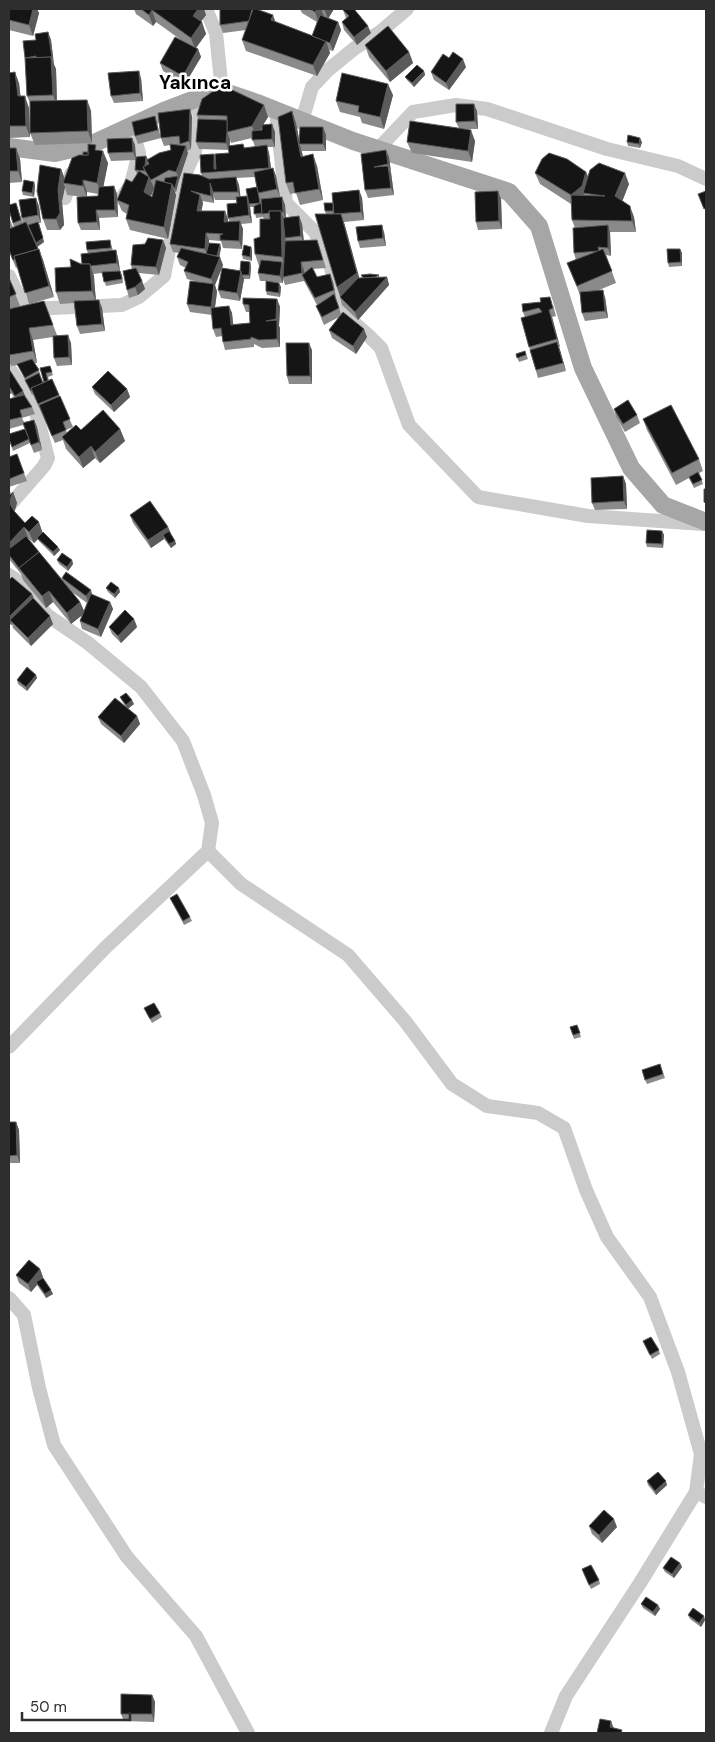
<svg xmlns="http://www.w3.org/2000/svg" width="715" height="1742" viewBox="0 0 715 1742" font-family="'DM Sans',sans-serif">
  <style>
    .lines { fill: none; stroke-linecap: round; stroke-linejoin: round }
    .minor { stroke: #cbcbcb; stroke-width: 14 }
    .major { stroke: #a6a6a6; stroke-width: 18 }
    .wall { fill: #8a8a8a; fill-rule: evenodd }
    .shaded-wall { fill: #5b5b5b }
    .building { fill: #151515; stroke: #5b5b5b }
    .labels { text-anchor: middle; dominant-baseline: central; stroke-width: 5; stroke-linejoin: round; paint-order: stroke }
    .district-label { font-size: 19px; font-weight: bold; fill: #000; stroke: #fff }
  </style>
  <rect width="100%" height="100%" fill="#fff"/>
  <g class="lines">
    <g class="minor">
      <polyline points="206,9 216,33 222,91"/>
      <polyline points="276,111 286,203 315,232 331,268 344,314 368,335 381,348 409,425 478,497 588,516 703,524"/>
      <polyline points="302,121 312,87 328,70 355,48 380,32 407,9"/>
      <polyline points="378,149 413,112 456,105 487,109 607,149 678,166 706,179"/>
      <polyline points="65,198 71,174"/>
      <polyline points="122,198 131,184 139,153 131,126"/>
      <polyline points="9,276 25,309 9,315"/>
      <polyline points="28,309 122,305 139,297 164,276 182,181 195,152 200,111 188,102"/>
      <polyline points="9,368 34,405 48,458 44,466 9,506"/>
      <polyline points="9,575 15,579 47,615 88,643 141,687 183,741 204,795 212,823 208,851 105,948 9,1047"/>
      <polyline points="208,851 241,884 348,955 405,1021 452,1084 487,1106 538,1113 564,1128 586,1190 607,1237 650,1297 678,1372 701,1454 696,1492"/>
      <polyline points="9,1298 24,1315 39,1388 54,1445 127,1557 196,1636 248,1733"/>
      <polyline points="551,1733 566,1696 640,1583 696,1492 706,1497"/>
    </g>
    <polyline class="major" points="9,147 55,153 90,145 164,111 203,96 222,91 260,104 353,141 509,192 539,226 583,368 631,468 663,505 706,522"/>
  </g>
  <g class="wall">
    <polygon points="9,9 37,9 39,13 33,36 9,30"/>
    <polygon points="134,9 204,9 206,15 201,21 206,34 196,48 198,49 201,57 185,84 163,71 160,63 184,42 156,22 153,26 136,14"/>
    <polygon points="220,9 276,22 312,36 317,22 302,13 300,9 334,9 328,18 338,22 341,30 333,51 329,50 330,53 317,76 246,51 242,40 246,30 223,33 220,25"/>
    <polygon points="343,10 371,33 357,45 344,30 342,22 346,18"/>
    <polygon points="48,32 51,40 54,65 56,69 57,100 87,100 91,111 92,143 35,145 30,133 30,103 27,96 25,58 36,40"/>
    <polygon points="365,45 409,52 413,63 390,82 369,57"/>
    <polygon points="449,58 466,67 449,90 434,80 431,72"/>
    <polygon points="424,71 425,75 414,87 407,80 405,77"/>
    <polygon points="9,73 19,83 20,96 29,108 30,137 9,138"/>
    <polygon points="141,78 143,101 114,103 111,96"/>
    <polygon points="393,95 384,129 362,123 360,117 340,112 336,101"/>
    <polygon points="292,111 296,123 299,139 323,127 326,135 326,151 302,151 301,148 303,156 317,166 323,200 300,205 296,193 290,194 286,183"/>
    <polygon points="477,111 478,129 467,129 475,141 472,162 412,153 407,142 459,128 456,122"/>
    <path d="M197 115 268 117 263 124 275 132V147H267L269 153 271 169 273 168 276 176 280 197 275 198 282 197 285 205 286 217 299 216 302 224 304 241 317 240 326 268 313 269 317 277 333 282 336 298 341 314 367 337 356 354 332 338 329 330 339 317 324 325 316 306 317 305 304 281 285 285 283 279V283L272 282 281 287 280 297 267 295 266 291V281H260L258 273 259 266 255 254 260 237 264 219 263 217 256 218 254 207H250L252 223 241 224 243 229 242 249 223 248 221 241 209 240V245L220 244 221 248 219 257 223 265 215 285 217 292 215 307 229 306 232 313 233 324 250 323 249 312H246L243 304 277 299 280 307 279 326 280 328V347L262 348 254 344V347L225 350 223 342 222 336 216 337 213 329 212 315 190 312 187 304 198 282 187 279 184 271 186 268 180 265 177 257 179 253 173 252 170 244 202 175 201 173 214 154 215 159 229 153V150L199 149 196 142 198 119ZM252 138 255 147 245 148 243 144 230 146V140L231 143ZM255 177 257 187 248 200 240 197 239 185 236 178ZM213 194 215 200H236L237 203 228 218 230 222H227L228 219 201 211 203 203 202 201 214 203Z"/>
    <path d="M155 116 161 138 192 116 191 149 187 151 188 153 179 180 176 192H175L176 195 168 239 130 230 126 219 127 214 122 211 117 200 132 182 137 174 135 170 146 156 148 159 171 150 170 145 164 146 161 138 138 144 135 136ZM154 188 152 197 151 196Z"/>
    <polygon points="132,138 135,145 136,160 111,161 108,153"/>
    <polygon points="627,142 642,142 640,148 628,146"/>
    <polygon points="9,148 16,148 20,159 22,182 9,183"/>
    <path d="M98 150 108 163 103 187 114 186 117 194 118 217 99 218 100 230H81L78 223 84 197 67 195 65 187 62 201 64 225 60 230H47L43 219 61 169 65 179 83 155ZM87 192 98 194V196L87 197Z"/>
    <polygon points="361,154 389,157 394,195 368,198 365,190"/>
    <polygon points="586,172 588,176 629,184 622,201 634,217 636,232 610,232 611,256 606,255 616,283 599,290 605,297 608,318 585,321 582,313 580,295 567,263 576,260 574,253 575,228 572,220 571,204 540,184 535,173"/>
    <polygon points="34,182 35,186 34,197 23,195 22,191"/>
    <polygon points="359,190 362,198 364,220 344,222 359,278 362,278 361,275 379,275 379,277 387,277 389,285 358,320 342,305 340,297 337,287 326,214 325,211 333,203"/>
    <polygon points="501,199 502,229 478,230 476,222"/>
    <polygon points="16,203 23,223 22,218 39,206 41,223 39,223 44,242 37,247 43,260 54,297 29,304 18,267 16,268 9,251 9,217 13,227 14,227 9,210"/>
    <polygon points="384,232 386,246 360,248 358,241"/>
    <polygon points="110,240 113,251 116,250 118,258 120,271 122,275 123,283 106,286 102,273 93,274 96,300 99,300 102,308 105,331 80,334 77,326 74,303 60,304 56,292 71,267 82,264 88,254 87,250"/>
    <polygon points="163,240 166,248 159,275 139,273 145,289 138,295 129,298 127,290 132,269 131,265 145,244"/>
    <polygon points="251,247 252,251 252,261 243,259 242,255"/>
    <polygon points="680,249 682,253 682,266 669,267 668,263"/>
    <polygon points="251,266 250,279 244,279 240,301 221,298 218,290 240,271"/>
    <polygon points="9,278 20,306 17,307 53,325 57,335 71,343 72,365 57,366 54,358 53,337 33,340 37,363 34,363 39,370 40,374 39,374 43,383 44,382 40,368 50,366 53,375 48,377 49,380 52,379 73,427 66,430 67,433 81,430 120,429 125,441 100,463 95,458 83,468 66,449 63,440 55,443 33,394 32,395 18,365 11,366 9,361"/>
    <polygon points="553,305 556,316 552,317 560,347 559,347 566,371 538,378 521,318 525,317 523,312"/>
    <polygon points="312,350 312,384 289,384 287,376"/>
    <polygon points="525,351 528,359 519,362 516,354"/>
    <polygon points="9,369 32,407 35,414 22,418 24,422 34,420 37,427 42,450 34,453 30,443 13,451 9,439 25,429 23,425 9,429 9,399 14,397 11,393 9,395"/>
    <polygon points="92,387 127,389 130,397 114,412 95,394"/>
    <polygon points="614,409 637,415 640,423 625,432 616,417"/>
    <polygon points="643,419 699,459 703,471 699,473 703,484 694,488 689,478 676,485 647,430"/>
    <polygon points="17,454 27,481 9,487 9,457"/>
    <polygon points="623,476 626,484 627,509 595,510 592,503"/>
    <path d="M9 488 11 494 13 492 17 503 14 511 25 523 42 533 60 550 54 556 39 541 38 539 34 543 28 538V539L62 579V578L92 594 110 602 113 609 101 637 82 629 80 621 82 615 71 624 53 602 46 608 23 580 21 574 9 559ZM72 592 87 603 84 611 80 602Z"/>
    <polygon points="130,515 168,527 170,532 175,541 176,544 171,548 164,539 151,548 133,523"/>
    <polygon points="662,531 664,535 663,548 647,547 646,543"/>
    <polygon points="57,560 72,560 73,564 68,571 59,564"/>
    <polygon points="9,580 34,600 53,624 31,646 13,628 12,624 11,625 9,623"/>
    <polygon points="106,588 120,592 115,598 108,592"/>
    <polygon points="134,619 137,627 121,643 112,634 109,627"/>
    <polygon points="36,675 37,678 27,691 18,684 17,680"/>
    <polygon points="120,697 134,704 128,709 137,716 140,724 124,743 101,724 98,717 126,707 122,701"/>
    <polygon points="170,898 190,917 192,921 184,925"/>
    <polygon points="144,1008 160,1013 162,1017 152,1023"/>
    <polygon points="577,1025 581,1037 574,1039 570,1027"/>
    <polygon points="660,1064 665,1078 647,1084 645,1080"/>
    <polygon points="9,1122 16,1122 19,1130 20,1163 9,1163"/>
    <polygon points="40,1269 43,1278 53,1294 46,1298 37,1285 31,1292 19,1283 16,1275"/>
    <polygon points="643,1341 659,1350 660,1354 652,1359"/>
    <polygon points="647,1481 667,1485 656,1495 648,1485"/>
    <polygon points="589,1526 617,1527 602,1543 592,1534"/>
    <polygon points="680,1563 682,1567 674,1578 665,1572 663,1568"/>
    <polygon points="582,1569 599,1580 600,1584 591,1589"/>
    <polygon points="641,1604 658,1605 660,1609 655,1616 643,1608"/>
    <polygon points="688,1615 705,1620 701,1627 690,1619"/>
    <polygon points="152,1695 155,1702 154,1722 124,1721 121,1714"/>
  </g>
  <g class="shaded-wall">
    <polygon points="33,9 37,9 39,13 33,36 29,25"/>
    <polygon points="198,9 204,9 206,15 197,27 193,16"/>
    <polygon points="317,9 321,9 324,16 319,23 315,12"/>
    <polygon points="324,9 334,9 328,19"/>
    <polygon points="152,10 156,22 153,26 149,15"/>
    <polygon points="273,15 277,26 271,20"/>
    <polygon points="202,22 206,34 195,49 191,38"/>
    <polygon points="338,22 341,30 333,51 330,43"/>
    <polygon points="368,26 371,33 357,45 354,37"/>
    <polygon points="48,32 51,40 54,65 52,57"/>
    <polygon points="326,41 330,53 317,76 313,65"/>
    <polygon points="198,49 201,57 185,84 183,76"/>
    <polygon points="409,52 413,63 390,82 386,71"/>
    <polygon points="51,57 56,69 57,106 53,95"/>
    <polygon points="463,59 466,67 449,90 446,83"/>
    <polygon points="139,71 141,78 143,101 140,93"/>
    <polygon points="424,71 425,75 414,87 412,83"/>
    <polygon points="15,72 19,83 22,108 18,96"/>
    <polygon points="388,84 393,95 384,129 380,117"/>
    <polygon points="25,96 29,108 30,137 26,126"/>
    <polygon points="87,100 91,111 92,143 88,131"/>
    <polygon points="474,104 477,111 478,129 475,121"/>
    <polygon points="264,105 268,117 256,137 252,126"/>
    <polygon points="190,109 192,116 191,149 189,141"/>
    <polygon points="292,111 296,123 300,144 299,144 301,148 305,168 301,157"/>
    <polygon points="272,124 275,132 275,147 272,139"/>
    <polygon points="323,127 326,135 326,151 323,144"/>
    <polygon points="471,130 475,141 472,162 468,151"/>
    <polygon points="227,132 230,140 229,150 226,143"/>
    <polygon points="132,138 135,145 136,160 133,152"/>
    <polygon points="640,138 642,142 640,148 639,144"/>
    <polygon points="267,145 269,153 272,175 269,168"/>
    <polygon points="186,146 188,153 179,180 176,192 175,188 178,176 176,172"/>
    <polygon points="16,148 20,159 22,182 18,171"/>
    <polygon points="386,150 389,157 391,172 388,164"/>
    <polygon points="103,151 108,163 102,194 97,183"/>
    <polygon points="214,154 217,162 217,172 214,169"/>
    <polygon points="313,154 317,166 323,200 319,189"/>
    <polygon points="146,156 148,160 146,173 145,170"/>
    <polygon points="388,166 391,173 394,195 391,188"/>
    <polygon points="273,168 276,176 280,197 277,189"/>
    <polygon points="61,169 65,180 63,183 65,187 62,201 64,225 60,230 56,219 58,190"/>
    <polygon points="586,172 591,184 583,193 585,198 571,195"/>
    <polygon points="625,173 629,184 620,207 615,196"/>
    <polygon points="149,177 154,188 148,204 144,192"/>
    <polygon points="236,177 239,185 241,200 238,192"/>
    <polygon points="83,180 87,192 87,197 83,186"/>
    <polygon points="34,182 35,186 34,197 32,193"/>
    <polygon points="210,183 213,191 214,203 211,196"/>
    <polygon points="172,184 176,195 168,239 164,227"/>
    <polygon points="114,186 117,194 118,217 115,210"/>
    <polygon points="359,190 362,198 364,220 361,212"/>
    <polygon points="498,191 501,199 502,229 499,221"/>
    <polygon points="200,195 203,203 200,219 197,211"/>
    <polygon points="247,196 249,204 250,207 252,223 249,215"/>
    <polygon points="282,197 285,205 286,220 283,212"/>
    <polygon points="36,198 39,206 41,223 38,215"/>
    <polygon points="630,206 634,217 636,232 632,221"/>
    <polygon points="96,210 99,218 100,230 97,222"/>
    <polygon points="225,211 228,219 227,230 224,222"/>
    <polygon points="281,211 285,222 286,269 282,257"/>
    <polygon points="341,214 345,226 361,284 341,298 337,287"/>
    <polygon points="299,216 302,224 304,244 301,236"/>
    <polygon points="240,221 243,229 242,249 239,241"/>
    <polygon points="38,222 44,242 37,247 35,243"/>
    <polygon points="382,225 384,232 386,246 383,238"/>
    <polygon points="608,225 610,232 611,256 608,248"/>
    <polygon points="206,233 209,240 208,255 207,255 205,249"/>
    <polygon points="163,240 166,248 159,275 156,267"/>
    <polygon points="220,244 221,248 219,259 220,257 223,265 215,285 217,292 214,315 211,307 214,287 211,279 217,258"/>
    <polygon points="251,247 252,251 252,261 250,257"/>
    <polygon points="39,249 43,260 54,297 49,286"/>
    <polygon points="680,249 682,253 682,266 681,262"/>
    <polygon points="116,250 118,258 120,271 117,263"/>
    <polygon points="250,262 251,266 250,279 249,275"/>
    <polygon points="282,262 285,269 283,277 283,283 280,276"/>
    <polygon points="301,262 304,270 305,281 302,273"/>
    <polygon points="90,264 94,276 96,302 92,291"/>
    <polygon points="241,271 244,279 240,301 237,293"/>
    <polygon points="330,274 333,282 336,298"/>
    <polygon points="387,277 389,285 358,320 355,312"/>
    <polygon points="142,281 145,289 138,295 135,287"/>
    <polygon points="279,283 281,287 280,297 279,293"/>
    <polygon points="603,290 605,297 608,318 605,311"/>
    <polygon points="277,299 280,307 279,326 280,328 280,347 277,339 277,321 276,319"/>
    <polygon points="99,300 102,308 105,331 102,324"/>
    <polygon points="229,306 232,313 234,332 231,325"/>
    <polygon points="549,310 552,317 560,347 557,339"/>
    <polygon points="29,328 33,340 37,363 33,351"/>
    <polygon points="364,329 367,337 356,354 353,346"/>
    <polygon points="68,335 71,343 72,365 69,357"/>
    <polygon points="557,342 560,350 566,371 563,363"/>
    <polygon points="309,343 312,350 312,384 310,376"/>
    <polygon points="9,386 11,393 9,395"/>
    <polygon points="127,389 130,397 114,412 111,405"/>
    <polygon points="23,391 26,398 18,404 15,396"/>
    <polygon points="34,420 37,427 42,450 39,442"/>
    <polygon points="120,429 125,441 100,463 95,452"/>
    <polygon points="91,446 95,458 83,468 79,457"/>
    <polygon points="623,476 626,484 627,509 624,501"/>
    <polygon points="13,492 17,503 14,514 9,502"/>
    <polygon points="39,522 43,534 34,543 29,532"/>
    <polygon points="24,527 28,538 11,556 9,550 9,543"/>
    <polygon points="168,527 171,534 163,535 164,539 151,548 148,540"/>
    <polygon points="662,531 664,535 663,548 662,544"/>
    <polygon points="175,541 176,544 171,548 169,544"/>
    <polygon points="58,547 60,550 54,556 53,552"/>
    <polygon points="72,560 73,564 68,571 67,567"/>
    <polygon points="119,588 120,592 115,598 114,594"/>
    <polygon points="91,590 93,598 89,604 86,596"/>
    <polygon points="49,591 53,602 46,608 42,596"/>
    <polygon points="32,594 35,601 10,620 12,624 11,625 9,619 9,617"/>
    <polygon points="80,602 85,613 71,624 67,613"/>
    <polygon points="110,602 113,609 101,637 98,629"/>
    <polygon points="50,616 53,624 31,646 28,638"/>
    <polygon points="134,619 137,627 121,643 118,636"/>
    <polygon points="36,675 37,678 27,691 26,687"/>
    <polygon points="132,700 134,704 127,709 126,705"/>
    <polygon points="137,716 140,724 124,743 121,736"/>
    <polygon points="16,1122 19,1130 20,1163 17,1155"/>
    <polygon points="40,1269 43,1277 38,1284 36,1282 37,1285 31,1292 28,1284"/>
    <polygon points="51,1290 53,1294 46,1298 45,1294"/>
    <polygon points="666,1481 667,1485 656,1495 655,1491"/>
    <polygon points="614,1519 617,1527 602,1543 599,1535"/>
    <polygon points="680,1563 682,1567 674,1578 672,1574"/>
    <polygon points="658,1605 660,1609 655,1616 653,1612"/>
    <polygon points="704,1616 705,1620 701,1627 699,1623"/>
    <polygon points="152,1695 155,1702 154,1722 152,1714"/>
    <polygon points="611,1721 614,1729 610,1727"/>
  </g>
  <g class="building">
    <polygon points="9,9 33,9 29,25 9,20"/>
    <polygon points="141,9 198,9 193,16 202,22 191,38 152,10 149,15"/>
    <polygon points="220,9 252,9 249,21 220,25"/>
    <polygon points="253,9 256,9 273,15 271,20 326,41 313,65 242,40"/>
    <polygon points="310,9 317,9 315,12"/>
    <polygon points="345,9 354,9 368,26 354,37 342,22 349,16 343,10"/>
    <polygon points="320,15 338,22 330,43 312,36"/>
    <polygon points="388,26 409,52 386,71 365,45"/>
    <polygon points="48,32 52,57 36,58 36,56 25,58 23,41 36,40 35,34"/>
    <polygon points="175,37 198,49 183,76 160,63"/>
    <polygon points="453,52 463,59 446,83 431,72 443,54 449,58"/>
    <polygon points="51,57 53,95 27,96 25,58"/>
    <polygon points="417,65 424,71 412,83 405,77"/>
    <polygon points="139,71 140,93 111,96 108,73"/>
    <polygon points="15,72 18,96 25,96 26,126 9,126 9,73"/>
    <polygon points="342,73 388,84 380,117 358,112 359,106 336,101"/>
    <polygon points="222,85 264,105 252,126 227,132 227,116 197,115 202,99"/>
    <polygon points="87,100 88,131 30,133 30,101"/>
    <polygon points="456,104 474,104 475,121 456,122"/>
    <polygon points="190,109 189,141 180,144 179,136 161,138 158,113"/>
    <polygon points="292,111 301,157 313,154 319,189 295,193 293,182 286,183 278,117"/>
    <polygon points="155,116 158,130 135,136 132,122"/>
    <polygon points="198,119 227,120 227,132 226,143 196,142"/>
    <polygon points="410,121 471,130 468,151 407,142"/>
    <polygon points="272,124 272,139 252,140 252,131 262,130 262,125"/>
    <polygon points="300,127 323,127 323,144 299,144"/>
    <polygon points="628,135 640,138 639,144 627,142"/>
    <polygon points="132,138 133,152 108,153 107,139"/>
    <polygon points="88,144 96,145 95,150 103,151 97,183 83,180 83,186 63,183 72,158 79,155 88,155"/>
    <polygon points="170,144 186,146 176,172 169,170 151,180 149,177 143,167 149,164 147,160 159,153 171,150"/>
    <polygon points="243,144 244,148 267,145 269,168 201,173 200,155 214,154 214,169 216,169 215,154 229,153 228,146"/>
    <polygon points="9,148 16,148 18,171 9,171"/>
    <polygon points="386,150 388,164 374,167 388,166 391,188 365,190 361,154"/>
    <rect x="83" y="152" width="5" height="3"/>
    <polygon points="549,153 567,159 586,172 582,186 571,195 605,196 583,193 590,170 599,163 625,173 615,196 630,206 632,221 572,220 571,195 535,173 542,159"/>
    <polygon points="146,156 145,166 143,167 145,171 135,170 136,157"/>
    <polygon points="40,165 61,169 58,190 60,213 56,219 43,219 37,191"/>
    <polygon points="273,168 277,189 258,193 254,172"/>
    <polygon points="139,171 149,177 144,192 152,197 156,180 172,184 164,227 126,219 129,205 117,200 126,179 132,182"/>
    <polygon points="184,173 200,175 209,179 236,177 238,192 213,192 210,183 211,196 191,191 200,195 197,211 225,211 224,222 240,221 239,241 220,240 220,235 223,234 206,233 205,249 170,244"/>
    <polygon points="178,176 175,188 174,188 172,184 164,182 165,178"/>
    <polygon points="24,180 34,182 32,193 22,191"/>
    <polygon points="114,186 115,210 96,210 97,222 78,223 77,197 98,196 99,187"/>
    <polygon points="257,187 260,203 249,204 246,189"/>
    <polygon points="359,190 361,212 334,214 332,193"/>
    <polygon points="498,191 499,221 476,222 475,192"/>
    <polygon points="706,191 706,208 704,209 698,194"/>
    <polygon points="247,196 249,215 228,218 227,204 237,203 236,197"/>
    <polygon points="282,197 283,212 281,212 281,211 269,211 269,213 262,214 261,199"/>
    <polygon points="36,198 38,215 22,218 19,200"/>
    <polygon points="16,203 21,220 13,223 9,210 9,205"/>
    <polygon points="261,203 262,213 254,214 254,206"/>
    <polygon points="324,203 333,203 333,211 325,211"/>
    <polygon points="269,211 281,211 282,257 255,254 254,239 260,237 260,219 270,219"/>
    <polygon points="315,214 341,214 357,273 337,287"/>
    <polygon points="299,216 301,236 285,238 283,218"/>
    <polygon points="26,222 38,249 14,256 15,259 13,260 9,250 9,229"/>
    <polygon points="38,222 43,238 36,243 28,225"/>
    <polygon points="382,225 383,238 358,241 356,227"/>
    <polygon points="608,225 608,248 598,247 599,251 574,253 573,228"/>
    <polygon points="148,238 163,240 156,267 131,265 133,245 145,244"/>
    <polygon points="110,240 111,248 87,250 86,242"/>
    <polygon points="317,240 323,260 301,262 302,273 283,277 285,241"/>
    <polygon points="209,243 220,244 217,256 206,254"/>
    <polygon points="244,245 251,247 250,257 242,255"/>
    <polygon points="181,248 220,257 211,279 184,271 188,262 177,257"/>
    <polygon points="39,249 49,286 25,293 14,256"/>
    <polygon points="603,249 612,271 577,286 567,263"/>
    <polygon points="667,249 680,249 681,262 668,263"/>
    <polygon points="116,250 117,263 90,266 90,264 82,264 81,254"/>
    <polygon points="70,259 81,264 90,264 92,291 56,292 55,268 71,267"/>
    <polygon points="261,260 282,262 280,276 258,273"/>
    <polygon points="241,261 250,262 249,275 242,275 241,271 240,271"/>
    <polygon points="312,267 317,277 330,274 334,290 315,298 302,275"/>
    <polygon points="136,268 142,281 135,287 127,290 123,271"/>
    <polygon points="222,268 241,271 237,293 218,290"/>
    <polygon points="120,271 122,279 104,282 102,272"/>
    <polygon points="370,274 379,275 375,277 364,278 361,275"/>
    <polygon points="387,277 355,312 340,297 358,278"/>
    <polygon points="9,278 16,294 9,297"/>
    <polygon points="190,281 214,284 211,307 187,304"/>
    <polygon points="266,281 279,283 279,293 266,291"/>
    <polygon points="603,290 605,311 582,313 580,292"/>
    <polygon points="334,294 339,308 322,317 316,306"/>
    <polygon points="550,297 553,308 549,310 557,339 529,347 521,318 542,312 539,308 523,312 522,304 541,302 540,298"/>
    <polygon points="243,298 277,299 276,319 266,321 277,320 277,339 259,340 251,337 251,339 223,342 221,328 213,329 211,308 229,306 231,325 250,323 249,305 243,304"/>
    <polygon points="99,300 102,324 77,326 74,301"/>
    <polygon points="44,301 53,325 29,328 33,351 9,355 9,309"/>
    <polygon points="343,312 364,329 353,346 329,330"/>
    <polygon points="68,335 69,357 54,358 53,336"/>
    <polygon points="557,342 563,363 536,370 530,350"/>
    <polygon points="286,343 309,343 310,376 287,376"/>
    <polygon points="525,351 526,355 517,358 516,354"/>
    <polygon points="32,359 39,370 25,378 17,364"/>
    <polygon points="50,366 52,372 46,373 48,381 44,382 40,368"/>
    <polygon points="9,369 23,391 15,396 9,386"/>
    <polygon points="108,371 127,389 111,405 92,387"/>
    <polygon points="39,373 43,383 31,388 32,390 31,391 25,380"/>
    <polygon points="52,379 59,395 38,404 31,388"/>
    <polygon points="24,395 32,407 20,410 22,417 9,420 9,399"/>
    <polygon points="60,396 70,419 63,422 66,430 52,436 39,405"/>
    <polygon points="628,400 637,415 623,424 614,409"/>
    <polygon points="671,405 699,459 672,473 643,419"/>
    <polygon points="103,410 120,429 95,452 91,446 79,457 62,437 76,425 81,430"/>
    <polygon points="34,420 39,442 31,445 23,423"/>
    <polygon points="25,429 29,439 12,447 9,439 9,434"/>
    <polygon points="17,454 24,473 9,479 9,457"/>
    <polygon points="698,472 702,480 693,484 689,477"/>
    <polygon points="623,476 624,501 592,503 591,478"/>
    <polygon points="704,489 706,489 706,503 704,502"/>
    <polygon points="13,492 9,502 14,511 25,523 32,516 39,522 29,532 24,527 9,543 9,496"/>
    <polygon points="150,501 168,527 148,540 130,515"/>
    <polygon points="647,530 662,531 662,544 646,543"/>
    <polygon points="169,531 175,541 169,544 163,535"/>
    <polygon points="43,532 58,547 53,552 37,538"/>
    <polygon points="26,536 39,552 19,568 9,555 9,549"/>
    <polygon points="39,552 80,602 67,613 49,591 42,596 19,568"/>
    <polygon points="62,553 72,560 67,567 57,560"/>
    <polygon points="66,572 91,590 86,596 62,578"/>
    <polygon points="12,577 32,594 9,617 9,580"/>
    <polygon points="111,582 119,588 114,594 106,588"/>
    <polygon points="91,594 110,602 98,629 80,621"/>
    <polygon points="33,598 50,616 28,638 10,620"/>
    <polygon points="125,610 134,619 118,636 109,627"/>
    <polygon points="27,667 36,675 26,687 17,680"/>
    <polygon points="126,693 132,700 126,705 120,697"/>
    <polygon points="115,698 137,716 121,736 98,717"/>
    <polygon points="177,894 190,917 183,921 170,898"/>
    <polygon points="154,1003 160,1013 150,1019 144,1008"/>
    <polygon points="577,1025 580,1033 573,1035 570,1027"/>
    <polygon points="660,1064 663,1074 645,1080 642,1070"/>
    <polygon points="9,1122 16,1122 17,1155 9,1156"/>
    <polygon points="29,1260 40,1269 28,1284 16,1275"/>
    <polygon points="43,1278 51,1290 45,1294 36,1282"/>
    <polygon points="651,1337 659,1350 650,1355 643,1341"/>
    <polygon points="658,1472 666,1481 655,1491 647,1481"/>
    <polygon points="604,1510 614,1519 599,1535 589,1526"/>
    <polygon points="671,1557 680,1563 672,1574 663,1568"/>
    <polygon points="591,1565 599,1580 589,1585 582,1569"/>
    <polygon points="646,1597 658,1605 653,1612 641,1604"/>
    <polygon points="693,1608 704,1616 699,1623 688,1615"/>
    <polygon points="121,1694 152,1695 152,1714 121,1714"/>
    <polygon points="600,1719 611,1721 610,1727 622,1730 621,1733 597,1733"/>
  </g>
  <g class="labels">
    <g class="district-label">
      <text x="195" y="82">Yakınca</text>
    </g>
  </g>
  <rect width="715" height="1742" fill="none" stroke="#2e2e2e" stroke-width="20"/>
  <path d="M22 1712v8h108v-8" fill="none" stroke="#2e2e2e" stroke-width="2.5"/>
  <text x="30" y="1712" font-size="15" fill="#2e2e2e" stroke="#ffffff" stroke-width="4" paint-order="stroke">50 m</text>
</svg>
